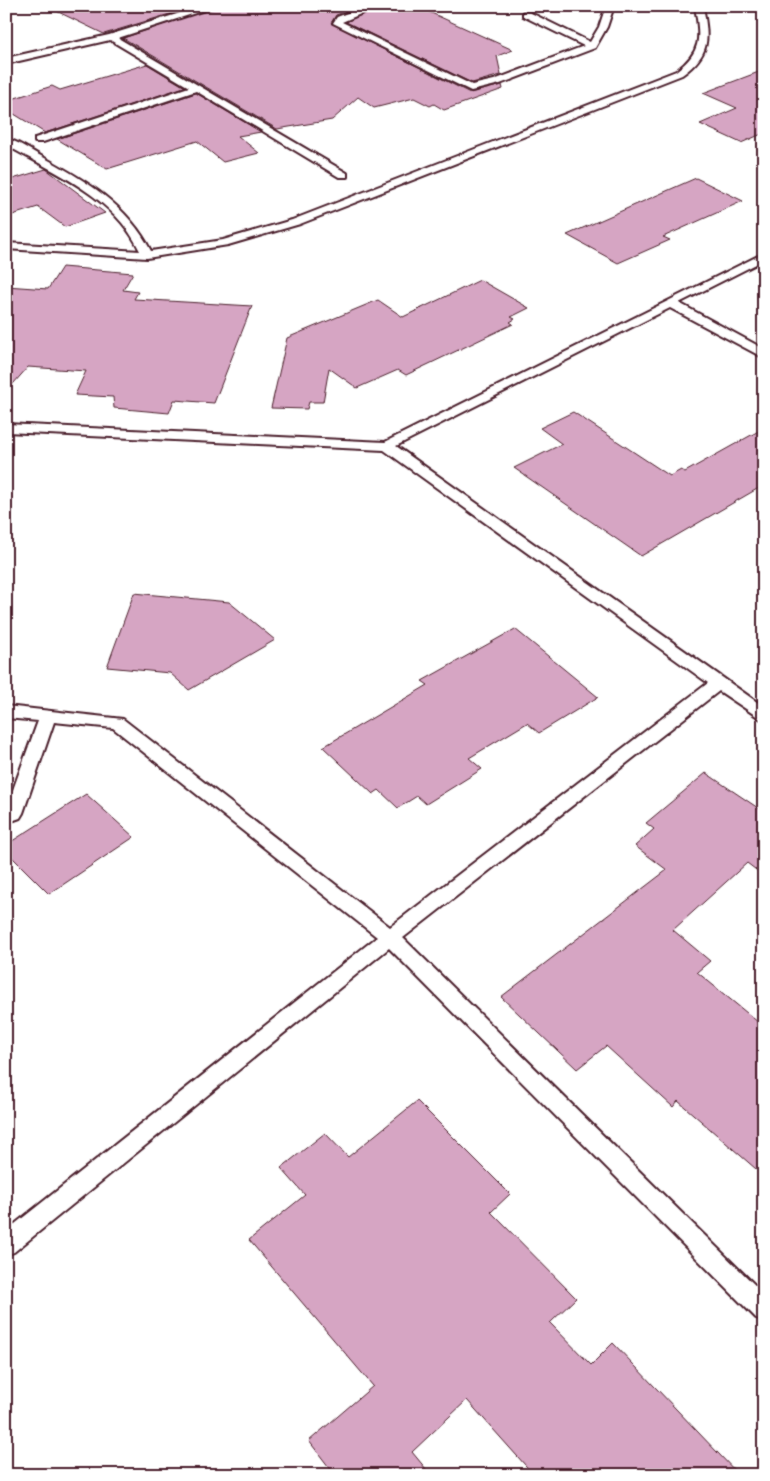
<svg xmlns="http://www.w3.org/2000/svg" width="770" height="1481" viewBox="0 0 770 1481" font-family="'Balsamiq Sans',sans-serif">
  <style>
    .building { fill: #d6a5c3; stroke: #4a1f2b }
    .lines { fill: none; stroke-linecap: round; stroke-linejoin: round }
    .service-casing { stroke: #4a1f2b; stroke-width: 4 }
    .service { fill: #fff; fill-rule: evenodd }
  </style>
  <rect width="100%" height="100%" fill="#fff"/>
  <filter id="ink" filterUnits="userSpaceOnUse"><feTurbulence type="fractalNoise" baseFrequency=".02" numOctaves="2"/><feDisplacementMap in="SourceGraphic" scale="10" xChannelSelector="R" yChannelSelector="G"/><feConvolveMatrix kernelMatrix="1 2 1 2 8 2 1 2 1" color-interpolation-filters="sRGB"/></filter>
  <g filter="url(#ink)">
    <g class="building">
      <polygon points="46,6 196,6 104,34"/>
      <polygon points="219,6 360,6 336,15 331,23 470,93 502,85 503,89 444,110 434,104 430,106 414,98 374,108 358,97 332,120 277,129 123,38"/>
      <polygon points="381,6 416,6 513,50 497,56 501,75 472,83 346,22"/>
      <polygon points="147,64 185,87 45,133 6,109 6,101 52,86 60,90"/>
      <polygon points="764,70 764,133 741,143 700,124 737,108 703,93"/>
      <polygon points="196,93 261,132 238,136 259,153 223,162 197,141 107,169 57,139"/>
      <polygon points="46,169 105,213 65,227 38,207 6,217 6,181"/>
      <polygon points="696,178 743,201 663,237 670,240 618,263 567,235"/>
      <polygon points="62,267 133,273 123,290 138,292 134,299 252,306 214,403 174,400 169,413 114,408 113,397 75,395 86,371 28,367 6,392 6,286 48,289"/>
      <polygon points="480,280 529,308 511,317 515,319 510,322 513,324 406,375 398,370 357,388 329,368 323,402 309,402 307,409 271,408 287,338 378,300 403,317"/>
      <polygon points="573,412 670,476 681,470 685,472 764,428 764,485 641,556 514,468 562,444 540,428"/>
      <polygon points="134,593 229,602 275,640 189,690 170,673 107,667"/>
      <polygon points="515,629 598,697 539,733 527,723 469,758 482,769 426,804 417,796 398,808 379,790 373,794 323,747 428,685 422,681"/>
      <polygon points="706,773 764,812 764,876 747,863 673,930 710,961 697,972 764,1027 764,1176 678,1101 673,1107 606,1046 577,1069 501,997 667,870 635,846 654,829 646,823"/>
      <polygon points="86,794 134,837 49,894 6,851 6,845"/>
      <polygon points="417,1101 510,1194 491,1212 576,1298 550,1323 591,1365 613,1343 739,1475 534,1475 467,1400 412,1452 431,1475 335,1475 309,1441 373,1386 249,1240 305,1195 281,1168 325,1133 348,1157"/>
    </g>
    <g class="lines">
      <g class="service-casing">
        <g id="service">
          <polygon points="203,6 217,6 118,38 347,173 347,177 339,177 196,91 43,142 35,142 35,138 189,87 110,40 6,64 6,58 109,35"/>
          <polygon points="366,6 379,6 342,22 472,85 494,80 584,46 523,16 523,12 529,12 590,42 599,27 606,6 614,6 607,27 595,48 500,84 471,91 333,23 337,17"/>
          <path d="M695 6H703C709 39 711 54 682 75L300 224 228 245 147 258 6 249V243L140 251C115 197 55 173 6 145V138C18 142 30 150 41 156 85 180 128 205 151 251L223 240 292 220 676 71C703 51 700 37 695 6Z"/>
          <polygon points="764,253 764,260 679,303 764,349 764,358 670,308 396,446 764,707 764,721 719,691 403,938 764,1294 764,1321 756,1318 389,948 14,1252 6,1255 6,1231 377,937 113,728 54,722 23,813 20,818 6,823 6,809 38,721 6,718 6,706 123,719 390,927 708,683 384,450 6,432 6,424 385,442"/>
        </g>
      </g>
      <use href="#service" class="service"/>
    </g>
  </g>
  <rect width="770" height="1481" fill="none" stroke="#fff" stroke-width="25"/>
  <rect x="12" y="12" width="745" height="1456" fill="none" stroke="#4a1f2b" stroke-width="2" filter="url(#ink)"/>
</svg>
